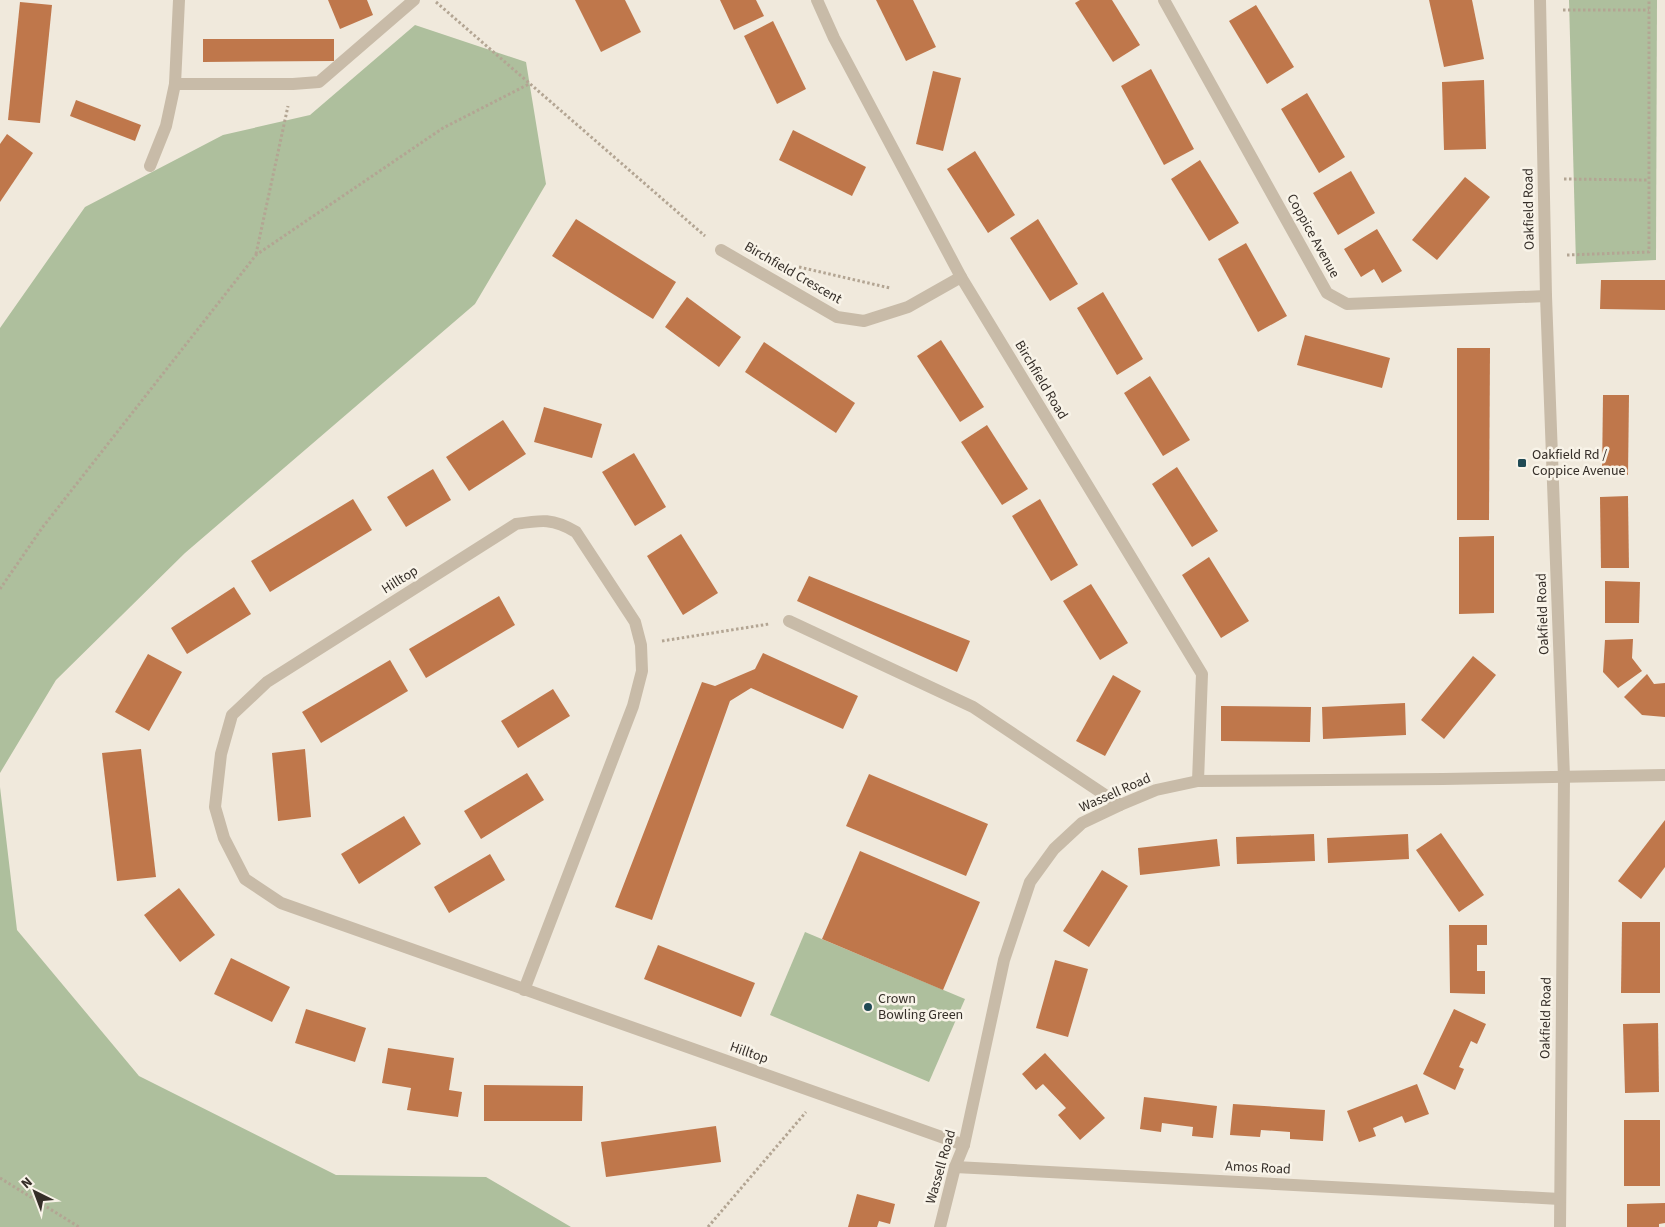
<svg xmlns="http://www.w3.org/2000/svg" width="1665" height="1227" viewBox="0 0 1665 1227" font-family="'Source Sans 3',sans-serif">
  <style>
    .green { fill: #aebf9d }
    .building { fill: #bf774b }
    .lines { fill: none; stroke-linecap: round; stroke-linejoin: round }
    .path { stroke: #b3a593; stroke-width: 3; stroke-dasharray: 2.5 2.5; stroke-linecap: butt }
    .minor { stroke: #c8bba8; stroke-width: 12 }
    .poi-dot { fill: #204a54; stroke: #f8f3e8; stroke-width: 2 }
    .labels { text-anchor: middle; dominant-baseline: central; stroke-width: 5; stroke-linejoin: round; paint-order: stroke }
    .street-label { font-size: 14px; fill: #352e28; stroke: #f8f3e8 }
    .poi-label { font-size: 14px; fill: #352e28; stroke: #f8f3e8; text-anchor: start }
  </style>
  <rect width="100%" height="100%" fill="#f0e9dc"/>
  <g class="green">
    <polygon points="1569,0 1657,0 1656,260 1576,264"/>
    <polygon points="415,25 526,62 546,184 475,304 185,553 56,680 0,773 0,328 85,207 223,135 310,115"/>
    <polygon points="0,787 17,930 139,1076 336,1175 486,1177 571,1227 0,1227"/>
    <polygon points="805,932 965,999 929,1082 770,1015"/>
  </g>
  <g class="building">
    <polygon points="328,0 367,0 373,15 340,29"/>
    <polygon points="575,0 625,0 641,32 601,52"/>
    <polygon points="720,0 756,0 764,16 734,30"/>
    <polygon points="876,0 913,0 936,47 906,61"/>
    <polygon points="1080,0 1112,0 1140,45 1113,62 1075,3"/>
    <polygon points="1429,0 1472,0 1484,59 1444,67"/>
    <polygon points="20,2 52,5 40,123 8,120"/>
    <polygon points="1256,5 1294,67 1267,84 1229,21"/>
    <polygon points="773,21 806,89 777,104 744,36"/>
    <polygon points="203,39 334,39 334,61 203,62"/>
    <polygon points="1151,69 1194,149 1164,165 1121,86"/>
    <polygon points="933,71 961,78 943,151 916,144"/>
    <polygon points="1484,80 1486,149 1444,150 1442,82"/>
    <polygon points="1307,93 1345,157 1319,173 1281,109"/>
    <polygon points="76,100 141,125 135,141 70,116"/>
    <polygon points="793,130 866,167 852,196 779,160"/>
    <polygon points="7,134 33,153 0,202 0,144"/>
    <polygon points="975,151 1015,215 988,233 947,169"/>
    <polygon points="1200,160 1239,223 1209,241 1171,179"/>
    <polygon points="1351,171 1375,213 1338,235 1313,193"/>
    <polygon points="1465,177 1490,197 1437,260 1412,240"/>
    <polygon points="576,219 676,282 653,319 552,256"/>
    <polygon points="1038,219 1078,284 1050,301 1010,238"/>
    <polygon points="1377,229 1402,271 1382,283 1374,269 1361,277 1344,249"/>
    <polygon points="1246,243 1287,316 1258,332 1218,259"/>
    <polygon points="1601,280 1665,280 1665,310 1600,309"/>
    <polygon points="1103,292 1143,359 1117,375 1077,308"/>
    <polygon points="687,297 741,337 719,367 665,327"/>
    <polygon points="1305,335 1390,358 1382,388 1297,365"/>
    <polygon points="941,340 984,407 960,422 917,356"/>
    <polygon points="764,342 855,403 836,433 745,372"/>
    <polygon points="1457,348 1490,348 1489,520 1457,520"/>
    <polygon points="1150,376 1190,440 1163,456 1124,393"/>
    <polygon points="1603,395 1629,395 1628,475 1602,475"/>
    <polygon points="544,407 602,424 592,458 534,442"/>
    <polygon points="503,420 526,454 469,491 446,457"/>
    <polygon points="987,425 1028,489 1002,505 961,442"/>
    <polygon points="634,453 666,507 635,526 602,472"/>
    <polygon points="1177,467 1218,531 1192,547 1152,484"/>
    <polygon points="433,469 451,500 406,527 387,497"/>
    <polygon points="1628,496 1629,568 1601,568 1600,497"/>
    <polygon points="353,499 372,530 270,592 251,561"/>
    <polygon points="1040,499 1078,565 1051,581 1012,516"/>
    <polygon points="681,534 718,593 683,615 647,556"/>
    <polygon points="1494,536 1494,613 1459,614 1459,537"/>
    <polygon points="1209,557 1249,621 1221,638 1182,575"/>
    <polygon points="809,576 970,641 957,672 797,601"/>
    <polygon points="1605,581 1640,582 1639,623 1605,623"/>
    <polygon points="1091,584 1128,643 1100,660 1063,601"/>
    <polygon points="234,587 251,614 187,654 171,628"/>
    <polygon points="499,596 515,625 426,678 409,649"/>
    <polygon points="1633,639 1632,658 1642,671 1618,688 1603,672 1605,640"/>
    <polygon points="763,653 858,696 843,729 751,688 730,701 652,920 615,907 702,682 715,686 755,669"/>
    <polygon points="148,654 182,672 149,731 115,712"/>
    <polygon points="1473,656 1496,675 1444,739 1421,720"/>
    <polygon points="390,660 408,691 321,743 302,712"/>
    <polygon points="1647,674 1654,684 1665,683 1665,717 1642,715 1624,697"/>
    <polygon points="1113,675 1141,691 1105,756 1076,741"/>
    <polygon points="553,689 570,716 518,748 501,721"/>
    <polygon points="1405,703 1406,735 1323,739 1322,707"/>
    <polygon points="1221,706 1311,707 1310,742 1221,741"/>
    <polygon points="141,749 156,877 117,881 102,753"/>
    <polygon points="305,749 311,817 278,821 272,753"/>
    <polygon points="527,773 544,800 481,839 464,811"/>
    <polygon points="869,774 988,824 966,876 846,826"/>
    <polygon points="404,816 421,844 359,884 341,854"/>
    <polygon points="1665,820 1665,867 1641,899 1618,881"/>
    <polygon points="1441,833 1484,895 1459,912 1416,850"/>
    <polygon points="1314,834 1315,861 1237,864 1236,837"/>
    <polygon points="1408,834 1409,859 1328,863 1327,838"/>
    <polygon points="1217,839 1220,866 1140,875 1138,848"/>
    <polygon points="860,851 980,902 943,990 822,939"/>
    <polygon points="490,854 505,880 449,913 434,887"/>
    <polygon points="1102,870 1128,886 1089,947 1063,931"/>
    <polygon points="179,888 215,935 180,962 144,915"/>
    <polygon points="1622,922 1660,922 1660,993 1621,993"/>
    <polygon points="1449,925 1487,925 1487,945 1477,945 1477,971 1485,971 1485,994 1450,993"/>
    <polygon points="658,945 755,983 741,1017 644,979"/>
    <polygon points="231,958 290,987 272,1022 214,994"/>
    <polygon points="1055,960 1088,969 1068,1037 1036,1028"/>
    <polygon points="306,1009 366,1028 355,1062 295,1043"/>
    <polygon points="1454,1009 1486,1024 1477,1044 1471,1041 1459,1067 1464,1069 1455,1090 1423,1074"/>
    <polygon points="1658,1023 1659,1092 1625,1093 1623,1024"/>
    <polygon points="388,1048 454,1058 449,1090 462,1092 458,1117 407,1110 411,1088 382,1083"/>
    <polygon points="1045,1053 1105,1118 1080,1140 1058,1115 1066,1108 1043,1084 1036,1090 1022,1074"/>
    <polygon points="1417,1084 1429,1114 1405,1123 1402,1116 1373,1128 1376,1136 1359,1142 1347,1111"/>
    <polygon points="484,1085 583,1086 582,1121 484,1121"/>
    <polygon points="1144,1097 1217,1106 1213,1138 1192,1136 1193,1127 1162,1123 1161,1132 1140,1129"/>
    <polygon points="1233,1104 1325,1110 1323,1141 1290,1139 1290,1132 1261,1130 1260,1137 1230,1135"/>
    <rect x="1624" y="1120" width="36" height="66"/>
    <polygon points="716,1126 721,1162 606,1177 601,1142"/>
    <polygon points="857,1194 895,1204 890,1224 879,1221 877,1227 848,1227"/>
    <polygon points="1665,1203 1665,1223 1659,1224 1659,1227 1627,1227 1627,1204"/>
  </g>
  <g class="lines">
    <g class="path">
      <polyline points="436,2 705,236"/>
      <polyline points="1563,10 1649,10"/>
      <polyline points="1564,179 1649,180"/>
      <polyline points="256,254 288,106"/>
      <polyline points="1567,255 1649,252 1649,0"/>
      <polyline points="799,267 890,288"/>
      <polyline points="0,589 42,528 256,255 443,128 529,84"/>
      <polyline points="662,641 769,624"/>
      <polyline points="0,1178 79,1227"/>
      <polyline points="708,1227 806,1112"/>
    </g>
    <g class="minor">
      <polyline points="817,0 834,38 961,277 1202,674 1198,781"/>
      <polyline points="1164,0 1327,293 1347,304 1546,296"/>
      <polyline points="1540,0 1546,296 1564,777 1560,1227"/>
      <polyline points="175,84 179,0"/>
      <polyline points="150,166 166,126 175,84 293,84 319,82 414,0"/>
      <polyline points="721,250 837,317 864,321 908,307 961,277"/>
      <polyline points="789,621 973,707 1120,805"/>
      <path d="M524 990 633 706 642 671 641 645 635 622 576 532C553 518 541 520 516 524L267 682 232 715 221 754 215 807 224 838 245 879 281 903 964 1145"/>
      <polyline points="955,1167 1560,1199"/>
      <polyline points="940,1227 955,1167 964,1145 1004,960 1030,882 1054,849 1082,823 1120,805 1156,790 1198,781 1443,779 1665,775"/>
    </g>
  </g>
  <g class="poi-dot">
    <rect x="1517" y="458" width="10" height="10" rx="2.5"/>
    <circle cx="868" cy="1007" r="5"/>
  </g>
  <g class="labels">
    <g class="street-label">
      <text transform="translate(1529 209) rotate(-91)">Oakfield Road</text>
      <text transform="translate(1313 236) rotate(61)">Coppice Avenue</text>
      <text transform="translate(793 273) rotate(30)">Birchfield Crescent</text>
      <text transform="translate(1041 380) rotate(59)">Birchfield Road</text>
      <text transform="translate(400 580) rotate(-32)">Hilltop</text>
      <text transform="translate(1543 614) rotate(-92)">Oakfield Road</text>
      <text transform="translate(1115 793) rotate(-24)">Wassell Road</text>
      <text transform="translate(1546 1018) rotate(-89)">Oakfield Road</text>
      <text transform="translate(749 1053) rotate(19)">Hilltop</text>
      <text transform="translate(941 1167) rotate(-74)">Wassell Road</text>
      <text transform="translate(1258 1168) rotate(3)">Amos Road</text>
    </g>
    <g class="poi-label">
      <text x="1532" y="455">Oakfield Rd /<tspan x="1532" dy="16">Coppice Avenue</tspan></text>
      <text x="878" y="999">Crown<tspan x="878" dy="16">Bowling Green</tspan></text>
    </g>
  </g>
  <g transform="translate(35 1192) rotate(318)" stroke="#f8f3e8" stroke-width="4" paint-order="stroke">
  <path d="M0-4L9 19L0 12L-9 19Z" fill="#352e28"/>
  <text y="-8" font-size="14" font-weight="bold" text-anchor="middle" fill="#352e28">N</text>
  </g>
</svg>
